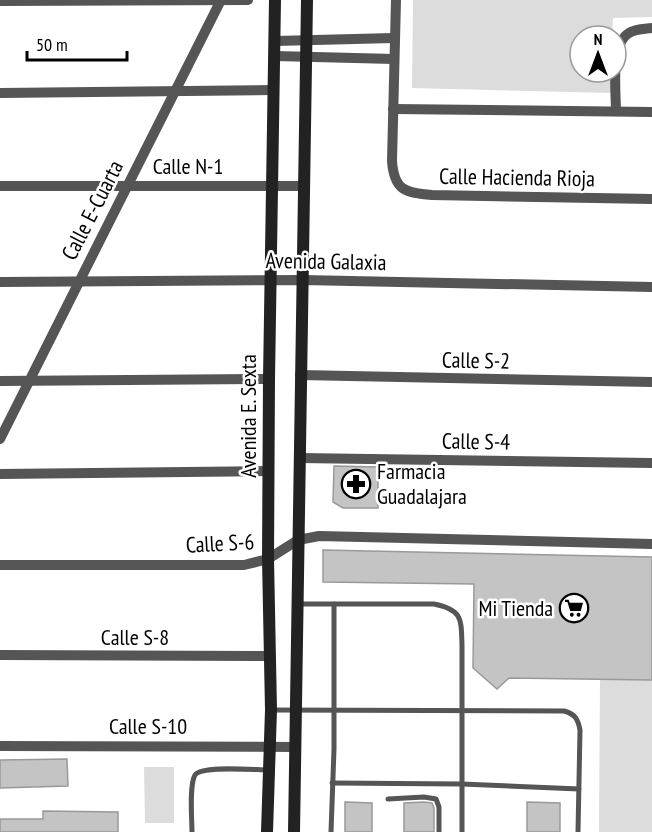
<svg xmlns="http://www.w3.org/2000/svg" width="652" height="832" viewBox="0 0 652 832" font-family="'PT Sans Narrow',sans-serif">
  <style>
    .green { fill: #dcdcdc }
    .building { fill: #c4c4c4; stroke: #999; stroke-width: 1.5 }
    .lines { fill: none; stroke-linecap: round; stroke-linejoin: round }
    .lane { stroke: #555; stroke-width: 5 }
    .street { stroke: #555; stroke-width: 10 }
    .secondary { stroke: #222; stroke-width: 12 }
    .labels { text-anchor: middle; dominant-baseline: central; stroke-width: 5; stroke-linejoin: round; paint-order: stroke }
    .street-label { font-size: 22px; fill: #000; stroke: #fff }
    .poi-label { font-size: 22px; fill: #000; stroke: #fff; text-anchor: start }
  </style>
  <rect width="100%" height="100%" fill="#fff"/>
  <g class="green">
    <polygon points="413,0 652,0 652,17 613,18 612,36 580,36 580,72 611,72 611,93 412,88"/>
    <polygon points="600,679 652,680 652,832 599,832"/>
    <polygon points="144,767 174,767 174,823 145,823"/>
  </g>
  <g class="building">
    <polygon points="334,466 378,467 378,508 343,508 333,502"/>
    <polygon points="323,550 652,557 652,680 509,678 497,689 473,668 474,584 323,582"/>
    <polygon points="67,759 68,786 0,788 0,760"/>
    <polygon points="345,802 372,803 372,832 345,832"/>
    <polygon points="424,802 432,803 434,808 434,832 404,832 404,803"/>
    <polygon points="527,802 560,803 560,832 527,832"/>
    <polygon points="43,811 118,812 118,832 0,832 0,819 43,819"/>
  </g>
  <g class="lines">
    <g class="lane">
      <path d="M297 604H434C463 610 461 619 462 645V832"/>
      <path d="M272 710 564 711C575 714 578 719 580 730L578 832"/>
      <polyline points="332,783 462,784 579,789"/>
      <polyline points="388,799 424,797 436,799 439,807 439,832"/>
      <path d="M192 832C192 820 189 785 195 775 201 765 255 770 269 770"/>
      <polyline points="331,832 334,749 334,604"/>
    </g>
    <g class="street">
      <path d="M396 0 392 161C394 190 405 193 432 195L652 199"/>
      <polyline points="0,1 248,0"/>
      <polyline points="275,41 394,38"/>
      <polyline points="275,56 394,59"/>
      <polyline points="0,93 274,90"/>
      <polyline points="393,109 652,112"/>
      <path d="M616 111C616 92 610 44 629 33 635 29 644 29 652 28"/>
      <polyline points="0,186 304,186"/>
      <polyline points="0,282 302,280 652,287"/>
      <polyline points="300,375 652,382"/>
      <polyline points="0,381 269,379"/>
      <polyline points="0,439 221,0"/>
      <polyline points="299,458 652,463"/>
      <polyline points="0,474 269,471"/>
      <polyline points="0,565 244,565 268,559 298,540 319,536 652,544"/>
      <polyline points="0,655 269,656"/>
      <polyline points="0,746 295,747"/>
    </g>
    <g class="secondary">
      <polyline points="267,832 271,710 268,559 269,379 275,0"/>
      <polyline points="294,832 307,0"/>
    </g>
  </g>
  <defs>
    <g id="pharmacy-ring" transform="scale(1.5)"><circle r="9.5" fill="#fff" stroke="#000" stroke-width="1.5"/><path d="M-2-6h4v4h4v4h-4v4h-4v-4h-4v-4h4Z" fill="#000"/></g>
    <g id="supermarket-ring" transform="scale(1.5)"><circle r="9.5" fill="#fff" stroke="#000" stroke-width="1.5"/><path d="M-6-5.5h2.5l.6 2H6L4.5 2H-2.5L-4.4-4H-6ZM-1.5 3.2a1.3 1.3 0 1 0 .1 0ZM3 3.2a1.3 1.3 0 1 0 .1 0Z" fill="#000"/></g>
  </defs>
  <g fill-rule="evenodd">
    <use href="#pharmacy-ring" x="356" y="484"/>
    <use href="#supermarket-ring" x="574" y="608"/>
  </g>
  <g class="labels">
    <g class="street-label">
      <text x="188" y="166">Calle N-1</text>
      <text transform="translate(517 177) rotate(1)">Calle Hacienda Rioja</text>
      <text transform="translate(92 210) rotate(-63)">Calle E-Cuarta</text>
      <text transform="translate(326 261) rotate(1)">Avenida Galaxia</text>
      <text transform="translate(476 360) rotate(1)">Calle S-2</text>
      <text transform="translate(248 416) rotate(-90)">Avenida E. Sexta</text>
      <text transform="translate(476 441) rotate(1)">Calle S-4</text>
      <text transform="translate(220 543) rotate(-3)">Calle S-6</text>
      <text x="135" y="637">Calle S-8</text>
      <text x="148" y="726">Calle S-10</text>
    </g>
    <g class="poi-label">
      <text x="377" y="471">Farmacia<tspan x="377" dy="25">Guadalajara</tspan></text>
      <text x="553" y="608" text-anchor="end">Mi Tienda</text>
    </g>
  </g>
  <g transform="translate(598 54)"><circle r="28" fill="#ffffff" stroke="#999999" stroke-width="1.5"/>
  <path d="M0-4.5L10 22L0 15L-10 22Z" fill="#000000"/>
  <text y="-9" font-size="16" font-weight="bold" text-anchor="middle" fill="#000000">N</text>
  </g>
  <path d="M27 51v9h100v-9" fill="none" stroke="#000000" stroke-width="3"/>
  <text x="36" y="51" font-size="18" fill="#000000" stroke="#ffffff" stroke-width="4.5" paint-order="stroke">50 m</text>
</svg>
